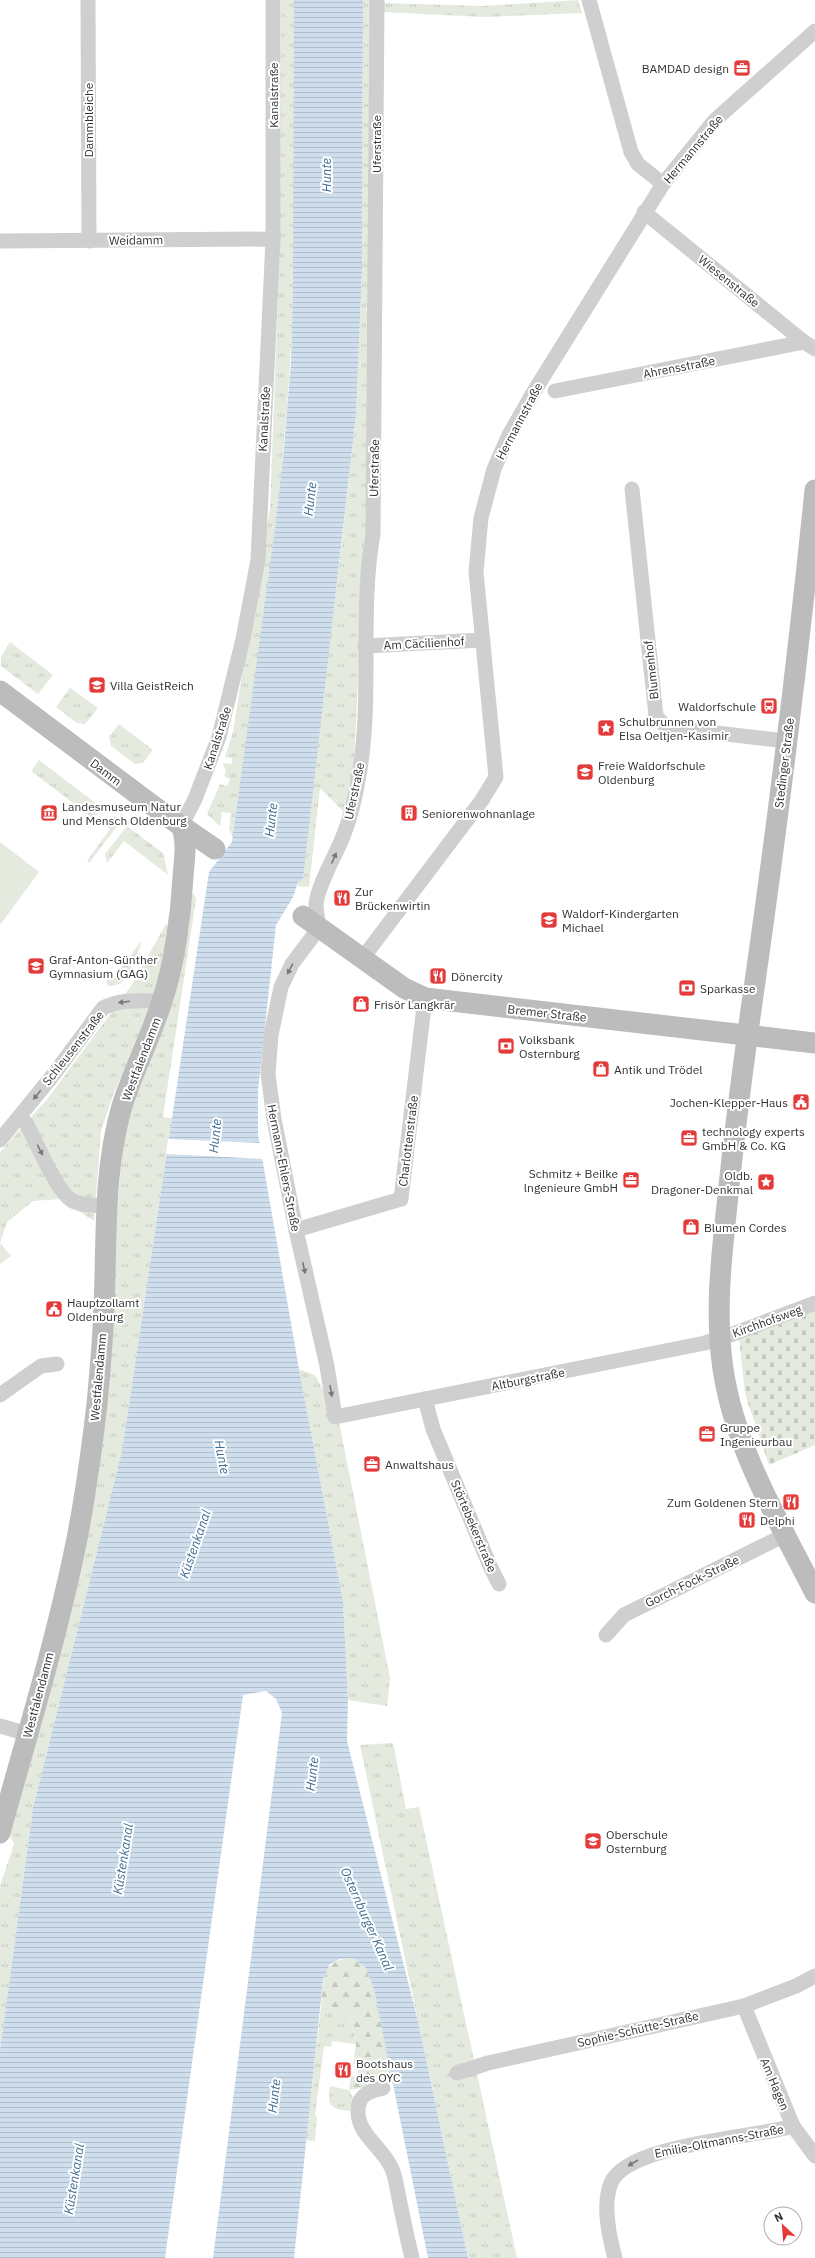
<svg xmlns="http://www.w3.org/2000/svg" width="815" height="2258" viewBox="0 0 815 2258" font-family="'IBM Plex Sans',sans-serif">
  <style>
    .grass { fill: url(#grass-tufts) }
    .forest { fill: url(#forest-firs) }
    .cemetery { fill: url(#cemetery-stones) }
    .garden { fill: #e4ebde }
    .water { fill: url(#water-rules) }
    .pier { fill: #fff }
    .lines { fill: none; stroke-linecap: round; stroke-linejoin: round }
    .street { stroke: #cfcfcf; stroke-width: 15 }
    .secondary { stroke: #bcbcbc; stroke-width: 21 }
    .oneway { fill: #797979 }
    .labels { text-anchor: middle; dominant-baseline: central; stroke-width: 4; stroke-linejoin: round; paint-order: stroke }
    .poi-label { font-size: 12px; fill: #323232; stroke: #fff; text-anchor: start }
    .street-label { font-size: 12px; fill: #323232; stroke: #fff }
    .water-label { font-size: 13px; font-style: italic; fill: #406d94; stroke: #fff }
  </style>
  <defs>
    <pattern id="grass-tufts" width="24" height="20" patternUnits="userSpaceOnUse"><rect width="24" height="20" fill="#e4ebde"/><path d="M3 7l-1-3M5 7V3M7 7l1-3M15 17l-1-3M17 17v-4M19 17l1-3" fill="none" stroke="#c4cabf"/></pattern>
    <pattern id="forest-firs" width="22" height="20" patternUnits="userSpaceOnUse"><rect width="22" height="20" fill="#e4ebde"/><path d="M5 1l3.5 6h-7zM16 11l3.5 6h-7z" fill="#c4cabf"/></pattern>
    <pattern id="cemetery-stones" width="16" height="16" patternUnits="userSpaceOnUse"><rect width="16" height="16" fill="#e4ebde"/><path d="M2 7V4a2 2 0 0 1 4 0v3zM10 15v-3a2 2 0 0 1 4 0v3z" fill="#c4cabf"/></pattern>
    <pattern id="water-rules" width="6" height="5" patternUnits="userSpaceOnUse"><rect width="6" height="5" fill="#cedeed"/><path d="M0 2.5h6" fill="none" stroke="#b1bfcc"/></pattern>
  </defs>
  <rect width="100%" height="100%" fill="#fff"/>
  <g class="grass">
    <path d="M281 0H294C294 121 298 243 290 363 281 522 254 680 233 837L229 829 231 813 222 812 220 826 207 814 220 784 227 786 230 779 224 776 226 772 223 763 232 764V758L225 757 233 732 256 585 270 509 280 241Z"/>
    <polygon points="363,0 372,0 368,533 364,558 353,784 346,814 320,788 309,887 298,886 298,882 342,542 356,415 362,272"/>
    <polygon points="578,0 582,13 485,17 382,12 382,3 482,6"/>
    <polygon points="10,642 53,675 38,694 1,666 1,657"/>
    <polygon points="70,688 98,708 85,724 77,723 56,707"/>
    <polygon points="119,724 153,750 143,763 135,764 111,746 109,737"/>
    <polygon points="39,760 102,808 94,819 31,771"/>
    <polygon points="114,816 121,821 89,863 87,861 110,829 106,826"/>
    <polygon points="127,826 163,853 168,875 124,841 107,863 105,854"/>
    <polygon points="188,893 194,894 196,899 163,1117 172,1118 122,1451 33,1808 0,2050 0,1886 14,1844 10,1836 49,1695 97,1468 123,1139"/>
    <polygon points="166,924 170,927 160,978 146,1020 113,1095 101,1131 94,1221 60,1199 33,1201 7,1222 0,1243 11,1256 0,1264 0,1152 48,1098 131,986"/>
    <path d="M141 941C142 946 128 976 123 981 119 985 114 986 108 986L106 982 108 974 114 978Z"/>
    <polygon points="299,1369 315,1375 338,1417 390,1678 387,1706 348,1700 343,1601"/>
    <polygon points="393,1743 406,1809 419,1807 517,2258 468,2258 360,1745"/>
    <polygon points="321,2006 349,2010 356,2044 332,2041 331,2047 324,2046 315,2116 317,2117 315,2141 306,2140"/>
    <path d="M330 2086 349 2090 353 2098 350 2111C330 2109 327 2106 330 2086Z"/>
  </g>
  <path class="forest" d="M353 1958 366 1968 374 1990 393 2083 349 2090 351 2076 357 2077 359 2066 353 2064 356 2044 349 2010 321 2006C323 1980 322 1959 353 1958Z"/>
  <polygon class="cemetery" points="815,1309 815,1445 769,1465 745,1394 739,1337"/>
  <polygon class="garden" points="0,842 39,872 0,925"/>
  <polygon class="water" points="294,0 363,0 362,272 356,415 303,879 298,882 293,897 276,925 258,1091 258,1134 299,1369 343,1601 348,1700 347,1741 418,2021 468,2258 428,2258 374,1990 366,1968 353,1958 340,1959 330,1964 323,1980 294,2258 213,2258 282,1713 276,1699 266,1691 243,1695 165,2258 0,2258 0,2050 33,1808 122,1451 209,872 232,842 275,528 284,448 291,362 293,288"/>
  <polygon class="pier" points="168,1139 262,1143 264,1159 166,1154"/>
  <g class="lines">
    <g class="street">
      <polyline points="88,0 89,241"/>
      <path d="M377 0 373 534C359 614 373 696 359 775 356 794 351 816 344 834 337 853 318 884 316 904 316 911 318 920 319 928L292 964 281 987 271 1035 268 1074 274 1119 296 1230 327 1366 335 1417 705 1343 733 1334 815 1303"/>
      <polyline points="589,0 631,152 638,164 663,184"/>
      <polyline points="644,212 804,342 815,349"/>
      <polyline points="0,241 273,239"/>
      <polyline points="555,391 804,342"/>
      <polyline points="632,489 656,716 666,727 786,741"/>
      <polyline points="365,646 483,640"/>
      <polyline points="181,826 195,799 219,737 243,639 258,560 273,239 273,0"/>
      <polyline points="362,959 482,800 496,777 476,572 481,518 494,469 509,435 533,393 663,184 715,120 815,31"/>
      <path d="M20 1117 26 1123C36 1141 56 1190 71 1200 81 1206 96 1205 108 1206"/>
      <path d="M0 1140 54 1074 103 1008C122 998 142 1001 163 1001"/>
      <polyline points="296,1230 401,1199 425,998"/>
      <polyline points="0,1395 41,1366 57,1364"/>
      <polyline points="425,1399 433,1429 490,1566 499,1584"/>
      <polyline points="606,1635 624,1615 785,1535"/>
      <polyline points="0,1726 28,1734"/>
      <polyline points="744,2006 793,2126 815,2156"/>
      <polyline points="457,2073 488,2063 744,2006 796,1986 815,1976"/>
      <path d="M383 2088C371 2091 358 2094 358 2110 357 2135 383 2147 392 2169 396 2178 397 2189 399 2198 403 2218 407 2238 412 2258"/>
      <path d="M615 2258C609 2236 602 2205 611 2183 627 2144 754 2138 793 2126"/>
    </g>
    <g class="secondary">
      <path d="M815 490C798 659 777 828 753 996 743 1066 734 1135 727 1205 721 1259 715 1315 723 1369 735 1450 779 1521 815 1593"/>
      <polyline points="0,691 164,814 215,849"/>
      <polyline points="303,916 404,988 425,998 815,1043"/>
      <path d="M0 1833C25 1742 53 1651 73 1558 84 1507 91 1456 97 1404 100 1372 103 1339 104 1306 107 1240 103 1171 122 1106 133 1071 150 1039 161 1004 174 968 181 915 183 877 184 861 188 841 181 826"/>
    </g>
  </g>
  <defs><path id="oneway-solid" d="M-6-.8H1V-3.2L6.5 0L1 3.2V.8H-6Z"/></defs>
  <g class="oneway">
    <use href="#oneway-solid" transform="translate(334 858) rotate(-67)"/>
    <use href="#oneway-solid" transform="translate(290 969) rotate(118)"/>
    <use href="#oneway-solid" transform="translate(124 1002) rotate(173)"/>
    <use href="#oneway-solid" transform="translate(37 1095) rotate(128)"/>
    <use href="#oneway-solid" transform="translate(40 1150) rotate(63)"/>
    <use href="#oneway-solid" transform="translate(304 1268) rotate(77)"/>
    <use href="#oneway-solid" transform="translate(331 1391) rotate(80)"/>
    <use href="#oneway-solid" transform="translate(633 2163) rotate(150)"/>
  </g>
  <defs>
    <g id="office-square" transform="scale(0.9)"><rect x="-9" y="-9" width="18" height="18" rx="4" fill="#e33a3a" stroke="#fff"/><path d="M-6-3h4V-5.5h4V-3h4V5H-6ZM-1-4.5V-3h2v-1.5ZM-6 0V1H6V0Z" fill="#fff"/></g>
    <g id="university-square" transform="scale(0.9)"><rect x="-9" y="-9" width="18" height="18" rx="4" fill="#e33a3a" stroke="#fff"/><path d="M0-5L7-2L0 1L-7-2ZM-4 1L0 2.5L4 1V4Q0 6-4 4Z" fill="#fff"/></g>
    <g id="bus-square" transform="scale(0.9)"><rect x="-9" y="-9" width="18" height="18" rx="4" fill="#e33a3a" stroke="#fff"/><path d="M-5-6H5V4H4V6H2V4H-2V6H-4V4H-5ZM-3.5-4V0h7V-4ZM-3.5 1.2v1.5H-2V1.2ZM2 1.2v1.5H3.5V1.2Z" fill="#fff"/></g>
    <g id="sight-square" transform="scale(0.9)"><rect x="-9" y="-9" width="18" height="18" rx="4" fill="#e33a3a" stroke="#fff"/><path d="M0-6L1.8-2.2L6-1.7L2.9 1.2L3.7 5.4L0 3.3L-3.7 5.4L-2.9 1.2L-6-1.7L-1.8-2.2Z" fill="#fff"/></g>
    <g id="school-square" transform="scale(0.9)"><rect x="-9" y="-9" width="18" height="18" rx="4" fill="#e33a3a" stroke="#fff"/><path d="M0-5L7-2L0 1L-7-2ZM-4 1L0 2.5L4 1V4Q0 6-4 4Z" fill="#fff"/></g>
    <g id="museum-square" transform="scale(0.9)"><rect x="-9" y="-9" width="18" height="18" rx="4" fill="#e33a3a" stroke="#fff"/><path d="M0-6L6-3V-2H-6V-3ZM-5-1h2V3h-2ZM-1-1h2V3h-2ZM3-1h2V3H3ZM-6 4H6V6H-6Z" fill="#fff"/></g>
    <g id="building-square" transform="scale(0.9)"><rect x="-9" y="-9" width="18" height="18" rx="4" fill="#e33a3a" stroke="#fff"/><path d="M-4-6H4V6H1V3H-1V6H-4ZM-2.5-4.3h1.7v1.8h-1.7ZM.8-4.3h1.7v1.8H.8ZM-2.5-1h1.7V.8h-1.7ZM.8-1h1.7V.8H.8Z" fill="#fff"/></g>
    <g id="restaurant-square" transform="scale(0.9)"><rect x="-9" y="-9" width="18" height="18" rx="4" fill="#e33a3a" stroke="#fff"/><path d="M-5-6h1v4h1v-4h1v4h1v-4h1v5L-1.5 .5V6h-2V.5L-5-1ZM5-6V6H3V1.5H1.5Q1.5-4 5-6Z" fill="#fff"/></g>
    <g id="bank-square" transform="scale(0.9)"><rect x="-9" y="-9" width="18" height="18" rx="4" fill="#e33a3a" stroke="#fff"/><path d="M-6-4H6V4H-6ZM0-2.3a2.3 2.3 0 1 0 0 4.6a2.3 2.3 0 1 0 0-4.6Z" fill="#fff"/></g>
    <g id="shop-square" transform="scale(0.9)"><rect x="-9" y="-9" width="18" height="18" rx="4" fill="#e33a3a" stroke="#fff"/><path d="M-5-2.5h2.3a2.7 3.5 0 0 1 5.4 0H5L5.5 6h-11ZM-1.5-2.5h3a1.5 2.3 0 0 0-3 0Z" fill="#fff"/></g>
    <g id="civic-square" transform="scale(0.9)"><rect x="-9" y="-9" width="18" height="18" rx="4" fill="#e33a3a" stroke="#fff"/><path d="M-.6-6.5H3V-4.5H.6V-3L4-1V1h2V6H-6V1h2V-1L-.6-3ZM-1.2 2.5V6h2.4V2.5Z" fill="#fff"/></g>
  </defs>
  <g fill-rule="evenodd">
    <use href="#office-square" x="742" y="68"/>
    <use href="#university-square" x="97" y="685"/>
    <use href="#bus-square" x="769" y="706"/>
    <use href="#sight-square" x="606" y="728"/>
    <use href="#school-square" x="585" y="772"/>
    <use href="#museum-square" x="49" y="813"/>
    <use href="#building-square" x="409" y="813"/>
    <use href="#restaurant-square" x="342" y="898"/>
    <use href="#school-square" x="549" y="920"/>
    <use href="#school-square" x="36" y="966"/>
    <use href="#restaurant-square" x="438" y="976"/>
    <use href="#bank-square" x="687" y="988"/>
    <use href="#shop-square" x="361" y="1004"/>
    <use href="#bank-square" x="506" y="1046"/>
    <use href="#shop-square" x="601" y="1069"/>
    <use href="#civic-square" x="801" y="1102"/>
    <use href="#office-square" x="689" y="1138"/>
    <use href="#office-square" x="631" y="1180"/>
    <use href="#sight-square" x="766" y="1182"/>
    <use href="#shop-square" x="691" y="1227"/>
    <use href="#civic-square" x="54" y="1309"/>
    <use href="#office-square" x="707" y="1434"/>
    <use href="#office-square" x="372" y="1464"/>
    <use href="#restaurant-square" x="791" y="1502"/>
    <use href="#restaurant-square" x="747" y="1520"/>
    <use href="#school-square" x="593" y="1841"/>
    <use href="#restaurant-square" x="343" y="2070"/>
  </g>
  <g class="labels">
    <g class="poi-label">
      <text x="729" y="68" text-anchor="end">BAMDAD design</text>
      <text x="110" y="685">Villa GeistReich</text>
      <text x="756" y="706" text-anchor="end">Waldorfschule</text>
      <text x="619" y="721">Schulbrunnen von<tspan x="619" dy="14">Elsa Oeltjen-Kasimir</tspan></text>
      <text x="598" y="765">Freie Waldorfschule<tspan x="598" dy="14">Oldenburg</tspan></text>
      <text x="62" y="806">Landesmuseum Natur<tspan x="62" dy="14">und Mensch Oldenburg</tspan></text>
      <text x="422" y="813">Seniorenwohnanlage</text>
      <text x="355" y="891">Zur<tspan x="355" dy="14">Brückenwirtin</tspan></text>
      <text x="562" y="913">Waldorf-Kindergarten<tspan x="562" dy="14">Michael</tspan></text>
      <text x="49" y="959">Graf-Anton-Günther<tspan x="49" dy="14">Gymnasium (GAG)</tspan></text>
      <text x="451" y="976">Dönercity</text>
      <text x="700" y="988">Sparkasse</text>
      <text x="374" y="1004">Frisör Langkrär</text>
      <text x="519" y="1039">Volksbank<tspan x="519" dy="14">Osternburg</tspan></text>
      <text x="614" y="1069">Antik und Trödel</text>
      <text x="788" y="1102" text-anchor="end">Jochen-Klepper-Haus</text>
      <text x="702" y="1131">technology experts<tspan x="702" dy="14">GmbH &amp; Co. KG</tspan></text>
      <text x="618" y="1173" text-anchor="end">Schmitz + Beilke<tspan x="618" dy="14">lngenieure GmbH</tspan></text>
      <text x="753" y="1175" text-anchor="end">Oldb.<tspan x="753" dy="14">Dragoner-Denkmal</tspan></text>
      <text x="704" y="1227">Blumen Cordes</text>
      <text x="67" y="1302">Hauptzollamt<tspan x="67" dy="14">Oldenburg</tspan></text>
      <text x="720" y="1427">Gruppe<tspan x="720" dy="14">Ingenieurbau</tspan></text>
      <text x="385" y="1464">Anwaltshaus</text>
      <text x="778" y="1502" text-anchor="end">Zum Goldenen Stern</text>
      <text x="760" y="1520">Delphi</text>
      <text x="606" y="1834">Oberschule<tspan x="606" dy="14">Osternburg</tspan></text>
      <text x="356" y="2063">Bootshaus<tspan x="356" dy="14">des OYC</tspan></text>
    </g>
    <g class="street-label">
      <text transform="translate(273 95) rotate(-90)">Kanalstraße</text>
      <text transform="translate(88 120) rotate(-90)">Dammbleiche</text>
      <text transform="translate(376 144) rotate(-90)">Uferstraße</text>
      <text transform="translate(693 149) rotate(-50)">Hermannstraße</text>
      <text transform="translate(136 240) rotate(-1)">Weidamm</text>
      <text transform="translate(729 281) rotate(39)">Wiesenstraße</text>
      <text transform="translate(679 367) rotate(-11)">Ahrensstraße</text>
      <text transform="translate(264 419) rotate(-87)">Kanalstraße</text>
      <text transform="translate(519 421) rotate(-62)">Hermannstraße</text>
      <text transform="translate(374 468) rotate(-89)">Uferstraße</text>
      <text transform="translate(424 643) rotate(-3)">Am Cäcilienhof</text>
      <text transform="translate(651 670) rotate(-96)">Blumenhof</text>
      <text transform="translate(217 738) rotate(-72)">Kanalstraße</text>
      <text transform="translate(784 763) rotate(-83)">Stedinger Straße</text>
      <text transform="translate(106 772) rotate(37)">Damm</text>
      <text transform="translate(354 791) rotate(-78)">Uferstraße</text>
      <text transform="translate(547 1013) rotate(6)">Bremer Straße</text>
      <text transform="translate(73 1048) rotate(-52)">Schleusenstraße</text>
      <text transform="translate(141 1059) rotate(-69)">Westfalendamm</text>
      <text transform="translate(408 1141) rotate(-83)">Charlottenstraße</text>
      <text transform="translate(284 1168) rotate(79)">Hermann-Ehlers-Straße</text>
      <text transform="translate(767 1321) rotate(-20)">Kirchhofsweg</text>
      <text transform="translate(98 1377) rotate(-85)">Westfalendamm</text>
      <text transform="translate(528 1379) rotate(-11)">Altburgstraße</text>
      <text transform="translate(474 1526) rotate(67)">Störtebekerstraße</text>
      <text transform="translate(692 1581) rotate(-26)">Gorch-Fock-Straße</text>
      <text transform="translate(38 1695) rotate(-75)">Westfalendamm</text>
      <text transform="translate(638 2029) rotate(-13)">Sophie-Schütte-Straße</text>
      <text transform="translate(775 2084) rotate(67)">Am Hagen</text>
      <text transform="translate(719 2141) rotate(-11)">Emilie-Oltmanns-Straße</text>
    </g>
    <g class="water-label">
      <text transform="translate(326 175) rotate(-90)">Hunte</text>
      <text transform="translate(310 499) rotate(-83)">Hunte</text>
      <text transform="translate(271 820) rotate(-83)">Hunte</text>
      <text transform="translate(215 1136) rotate(-84)">Hunte</text>
      <text transform="translate(222 1457) rotate(79)">Hunte</text>
      <text transform="translate(195 1544) rotate(-71)">Küstenkanal</text>
      <text transform="translate(312 1774) rotate(-83)">Hunte</text>
      <text transform="translate(123 1859) rotate(-81)">Küstenkanal</text>
      <text transform="translate(367 1919) rotate(66)">Osternburger Kanal</text>
      <text transform="translate(274 2096) rotate(-83)">Hunte</text>
      <text transform="translate(74 2179) rotate(-81)">Küstenkanal</text>
    </g>
  </g>
  <g transform="translate(783 2226) rotate(334)"><circle r="19" fill="#ffffff" stroke="#adadad"/>
  <path d="M0-3L7 15L0 10L-7 15Z" fill="#e33a3a"/>
  <text y="-6" font-size="11" font-weight="bold" text-anchor="middle" fill="#323232">N</text>
  </g>
</svg>
